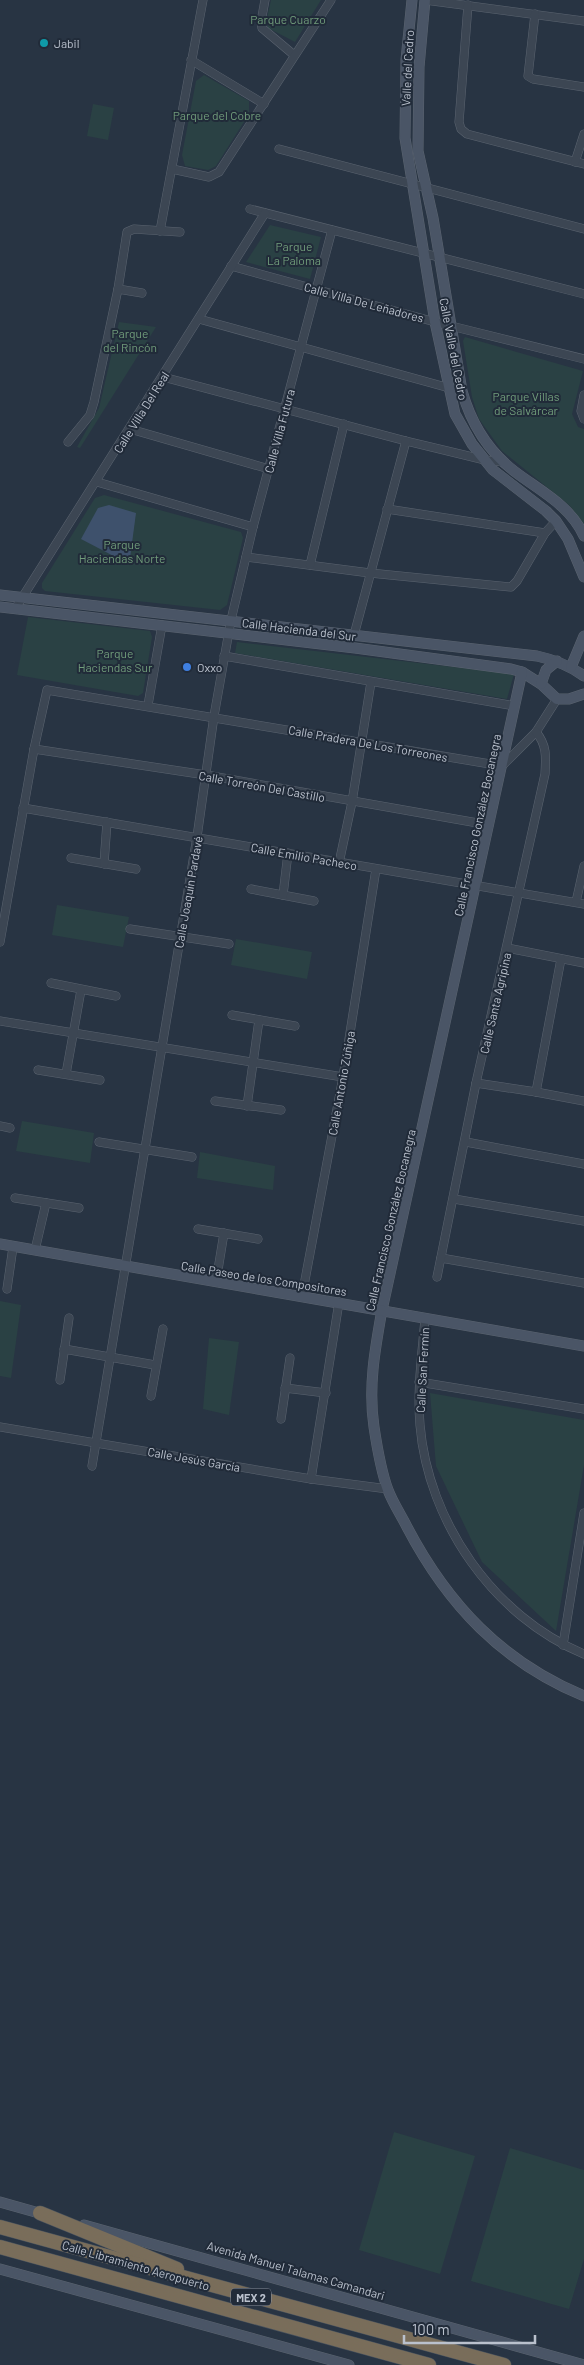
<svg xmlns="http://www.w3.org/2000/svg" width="584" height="2365" viewBox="0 0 584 2365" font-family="Barlow,sans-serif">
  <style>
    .green { fill: #2a4144 }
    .water { fill: #3e516c }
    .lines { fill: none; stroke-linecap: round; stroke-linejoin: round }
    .street-casing { stroke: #5b6470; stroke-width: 9 }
    .secondary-casing { stroke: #5b6470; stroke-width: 11 }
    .highway-casing { stroke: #47515d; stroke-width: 15 }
    .street { stroke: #3c4653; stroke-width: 8 }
    .secondary { stroke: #4a5566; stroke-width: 10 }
    .highway { stroke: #796d5a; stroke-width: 14 }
    .culture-dot { fill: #0f9aa8; stroke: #212b39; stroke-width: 2 }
    .shop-dot { fill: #3f7fe0; stroke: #212b39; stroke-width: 2 }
    .labels { text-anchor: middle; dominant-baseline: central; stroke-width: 4; stroke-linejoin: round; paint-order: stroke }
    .shield { fill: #212b39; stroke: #8c94a1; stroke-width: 1 }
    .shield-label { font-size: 11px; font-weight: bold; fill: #bac1cd }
    .park-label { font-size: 12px; fill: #719d7b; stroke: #212b39 }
    .poi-label { font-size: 12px; fill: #bac1cd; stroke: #212b39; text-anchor: start }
    .street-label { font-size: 12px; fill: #bac1cd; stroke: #212b39 }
  </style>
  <rect width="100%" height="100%" fill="#283443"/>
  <g class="green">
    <polygon points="271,0 321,0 295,42 268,28 267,18"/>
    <polygon points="204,75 249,101 249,114 216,166 208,170 185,166 182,155 196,81"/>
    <polygon points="93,104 114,108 108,140 87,136"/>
    <polygon points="270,225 321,237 310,279 246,262"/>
    <polygon points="119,322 156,327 80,448 77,447 99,408"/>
    <polygon points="465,337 583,371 572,414 578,427 584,429 584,524 569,505 502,451 479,419 472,397 463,341"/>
    <polygon points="104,495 241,532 243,538 227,605 220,610 45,591 42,588 42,583 95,498"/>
    <polygon points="28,617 150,631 152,637 143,693 138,696 17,675"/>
    <polygon points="237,642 514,674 507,699 235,653"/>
    <polygon points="57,905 129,917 123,947 52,935"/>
    <polygon points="236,939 312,952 307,979 231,965"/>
    <polygon points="22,1121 94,1133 90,1163 16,1151"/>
    <polygon points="200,1152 275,1166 273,1190 197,1178"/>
    <polygon points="0,1301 21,1305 11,1378 0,1376"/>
    <polygon points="209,1338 239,1342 229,1415 203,1409"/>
    <polygon points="430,1393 584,1420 584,1465 556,1631 482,1562 436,1466"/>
    <polygon points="394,2132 475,2156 440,2274 359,2250"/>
    <polygon points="510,2148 584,2170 584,2259 569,2309 471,2281"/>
  </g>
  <polygon class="water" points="109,505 136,513 130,558 125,562 81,539 98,508"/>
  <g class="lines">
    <g class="street-casing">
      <g id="street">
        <polyline points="265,0 261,22 262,28 294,55"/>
        <polyline points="425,0 584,21"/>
        <polyline points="468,5 459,122 461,129 467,134 584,164"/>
        <polyline points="535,14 528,76 533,79 584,87"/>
        <polyline points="191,60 264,104"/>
        <polyline points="279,149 584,229"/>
        <polyline points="575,162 584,134"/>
        <polyline points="172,169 209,177 219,172 331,0"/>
        <polyline points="250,209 584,294"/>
        <polyline points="160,231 203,0"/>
        <polyline points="231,266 435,322 584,359"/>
        <polyline points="118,289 142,293"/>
        <polyline points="199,319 453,389"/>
        <polyline points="163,377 406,441 485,460 503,462"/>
        <polyline points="584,395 581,411 584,419"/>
        <polyline points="130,429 269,469"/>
        <polyline points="68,442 90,415 94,402 118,289 127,232 134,229 180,232"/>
        <polyline points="97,482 253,527"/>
        <polyline points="387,509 545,533"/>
        <polyline points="246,557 370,573 511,587 517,581 545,533 556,521"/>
        <polyline points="310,565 344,424"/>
        <polyline points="15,609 265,213"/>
        <polyline points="354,635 406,441"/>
        <polyline points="224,656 515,706"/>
        <polyline points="148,705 162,625"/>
        <polyline points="34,749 206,775 489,825"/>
        <polyline points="23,808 584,904"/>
        <polyline points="71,858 136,869"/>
        <polyline points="339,863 352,802 371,682"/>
        <polyline points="104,864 107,822"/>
        <polyline points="251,889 314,901"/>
        <polyline points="283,895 288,853"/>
        <polyline points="576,902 584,866"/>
        <polyline points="130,929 229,944"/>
        <polyline points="0,942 34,749 47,690 502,766 536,732 557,699"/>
        <polyline points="507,948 584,963"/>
        <polyline points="51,983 116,996"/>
        <polyline points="232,1015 295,1026"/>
        <polyline points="0,1021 343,1077"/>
        <polyline points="38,1070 100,1080"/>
        <polyline points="66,1074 81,990"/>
        <polyline points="476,1083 536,1092 584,1101"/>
        <polyline points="536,1092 561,959"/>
        <polyline points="215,1101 281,1110"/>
        <polyline points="247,1106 259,1020"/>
        <polyline points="0,1126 10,1128"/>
        <polyline points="99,1142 192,1157"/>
        <polyline points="466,1142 584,1164"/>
        <polyline points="15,1198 79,1208"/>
        <polyline points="454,1199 584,1221"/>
        <polyline points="198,1229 258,1239"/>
        <polyline points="35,1250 46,1203"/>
        <polyline points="441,1258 584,1283"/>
        <path d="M437 1277 476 1083 545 774C546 757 547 745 536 732"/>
        <polyline points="216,1282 224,1233"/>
        <polyline points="7,1289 13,1247"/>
        <polyline points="302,1296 343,1077 376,869"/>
        <path d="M425 1319C422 1354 417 1390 420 1425 428 1522 494 1617 584 1654"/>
        <polyline points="64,1349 155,1365"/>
        <polyline points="60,1380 69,1318"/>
        <polyline points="419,1382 584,1409"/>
        <polyline points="285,1388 326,1393"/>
        <polyline points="151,1396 163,1329"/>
        <polyline points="281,1419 290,1358"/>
        <polyline points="0,1427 311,1479 388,1489"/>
        <polyline points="92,1466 197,837 214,716 231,620 253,527 332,230"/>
        <polyline points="311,1479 339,1302"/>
        <polyline points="563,1645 584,1513"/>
      </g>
    </g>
    <g class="secondary-casing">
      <g id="secondary">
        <polyline points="412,0 406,60 405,138 435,322 455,414 472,444 493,470 546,511 556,521 568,539 584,577"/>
        <path d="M425 0 419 67 418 151 433 218 462 391C471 423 487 450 514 471 540 491 570 505 584 536"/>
        <path d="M0 595 537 656C555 660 569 665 584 676"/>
        <polyline points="0,607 355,648 511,669 522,672 541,684 557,699 569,699 584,694"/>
        <polyline points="571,667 584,636"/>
        <path d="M522 672 382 1310C375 1349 368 1387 374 1427 377 1447 381 1471 388 1490 393 1503 401 1515 407 1527 448 1605 502 1662 584 1696"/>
        <polyline points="541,684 546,670 557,661"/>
        <polyline points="0,1244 584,1346"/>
        <polyline points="0,2202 46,2215"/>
        <polyline points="84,2225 584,2365"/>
        <polyline points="0,2269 349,2365"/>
      </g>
    </g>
    <g class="highway-casing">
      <g id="highway">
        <polyline points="40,2213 177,2269"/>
        <polyline points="0,2227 504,2365"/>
        <polyline points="0,2247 429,2365"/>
      </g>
    </g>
    <use href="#street" class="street"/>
    <use href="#secondary" class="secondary"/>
    <use href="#highway" class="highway"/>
  </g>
  <circle class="culture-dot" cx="44" cy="43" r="5"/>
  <circle class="shop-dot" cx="187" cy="667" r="5"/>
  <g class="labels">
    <rect class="shield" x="231" y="2288.5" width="40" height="17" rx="4"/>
    <g class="shield-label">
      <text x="251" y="2297">MEX 2</text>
    </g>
    <g class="park-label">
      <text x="288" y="19">Parque Cuarzo</text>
      <text x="217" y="115">Parque del Cobre</text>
      <text x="294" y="246">Parque<tspan x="294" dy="14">La Paloma</tspan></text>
      <text x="130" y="333">Parque<tspan x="130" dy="14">del Rincón</tspan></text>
      <text x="526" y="396">Parque Villas<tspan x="526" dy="14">de Salvárcar</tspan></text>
      <text x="122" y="544">Parque<tspan x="122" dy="14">Haciendas Norte</tspan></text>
      <text x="115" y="653">Parque<tspan x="115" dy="14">Haciendas Sur</tspan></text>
    </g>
    <g class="poi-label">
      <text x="54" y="43">Jabil</text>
      <text x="197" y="667">Oxxo</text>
    </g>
    <g class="street-label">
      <text transform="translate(407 68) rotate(-87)">Valle del Cedro</text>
      <text transform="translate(364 302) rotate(15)">Calle Villa De Leñadores</text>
      <text transform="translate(454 349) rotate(79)">Calle Valle del Cedro</text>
      <text transform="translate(141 412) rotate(-58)">Calle Villa Del Real</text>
      <text transform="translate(279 431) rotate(-75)">Calle Villa Futura</text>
      <text transform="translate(299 629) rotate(7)">Calle Hacienda del Sur</text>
      <text transform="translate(368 743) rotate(10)">Calle Pradera De Los Torreones</text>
      <text transform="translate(262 786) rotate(10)">Calle Torreón Del Castillo</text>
      <text transform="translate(477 825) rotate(-78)">Calle Francisco González Bocanegra</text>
      <text transform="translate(304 856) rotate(10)">Calle Emilio Pacheco</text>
      <text transform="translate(188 892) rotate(-80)">Calle Joaquín Pardavé</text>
      <text transform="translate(495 1003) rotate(-77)">Calle Santa Agripina</text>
      <text transform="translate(341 1083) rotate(-80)">Calle Antonio Zúñiga</text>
      <text transform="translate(390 1220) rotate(-77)">Calle Francisco González Bocanegra</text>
      <text transform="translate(264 1278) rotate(9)">Calle Paseo de los Compositores</text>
      <text transform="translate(422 1370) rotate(-87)">Calle San Fermín</text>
      <text transform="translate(194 1459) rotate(10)">Calle Jesús García</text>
      <text transform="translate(136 2265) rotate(16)">Calle Libramiento Aeropuerto</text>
      <text transform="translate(296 2270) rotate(16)">Avenida Manuel Talamas Camandari</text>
    </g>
  </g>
  <path d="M404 2335v8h131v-8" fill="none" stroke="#bac1cd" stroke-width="2.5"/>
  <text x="412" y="2335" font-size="15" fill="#bac1cd" stroke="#212b39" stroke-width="4" paint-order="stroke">100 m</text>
</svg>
